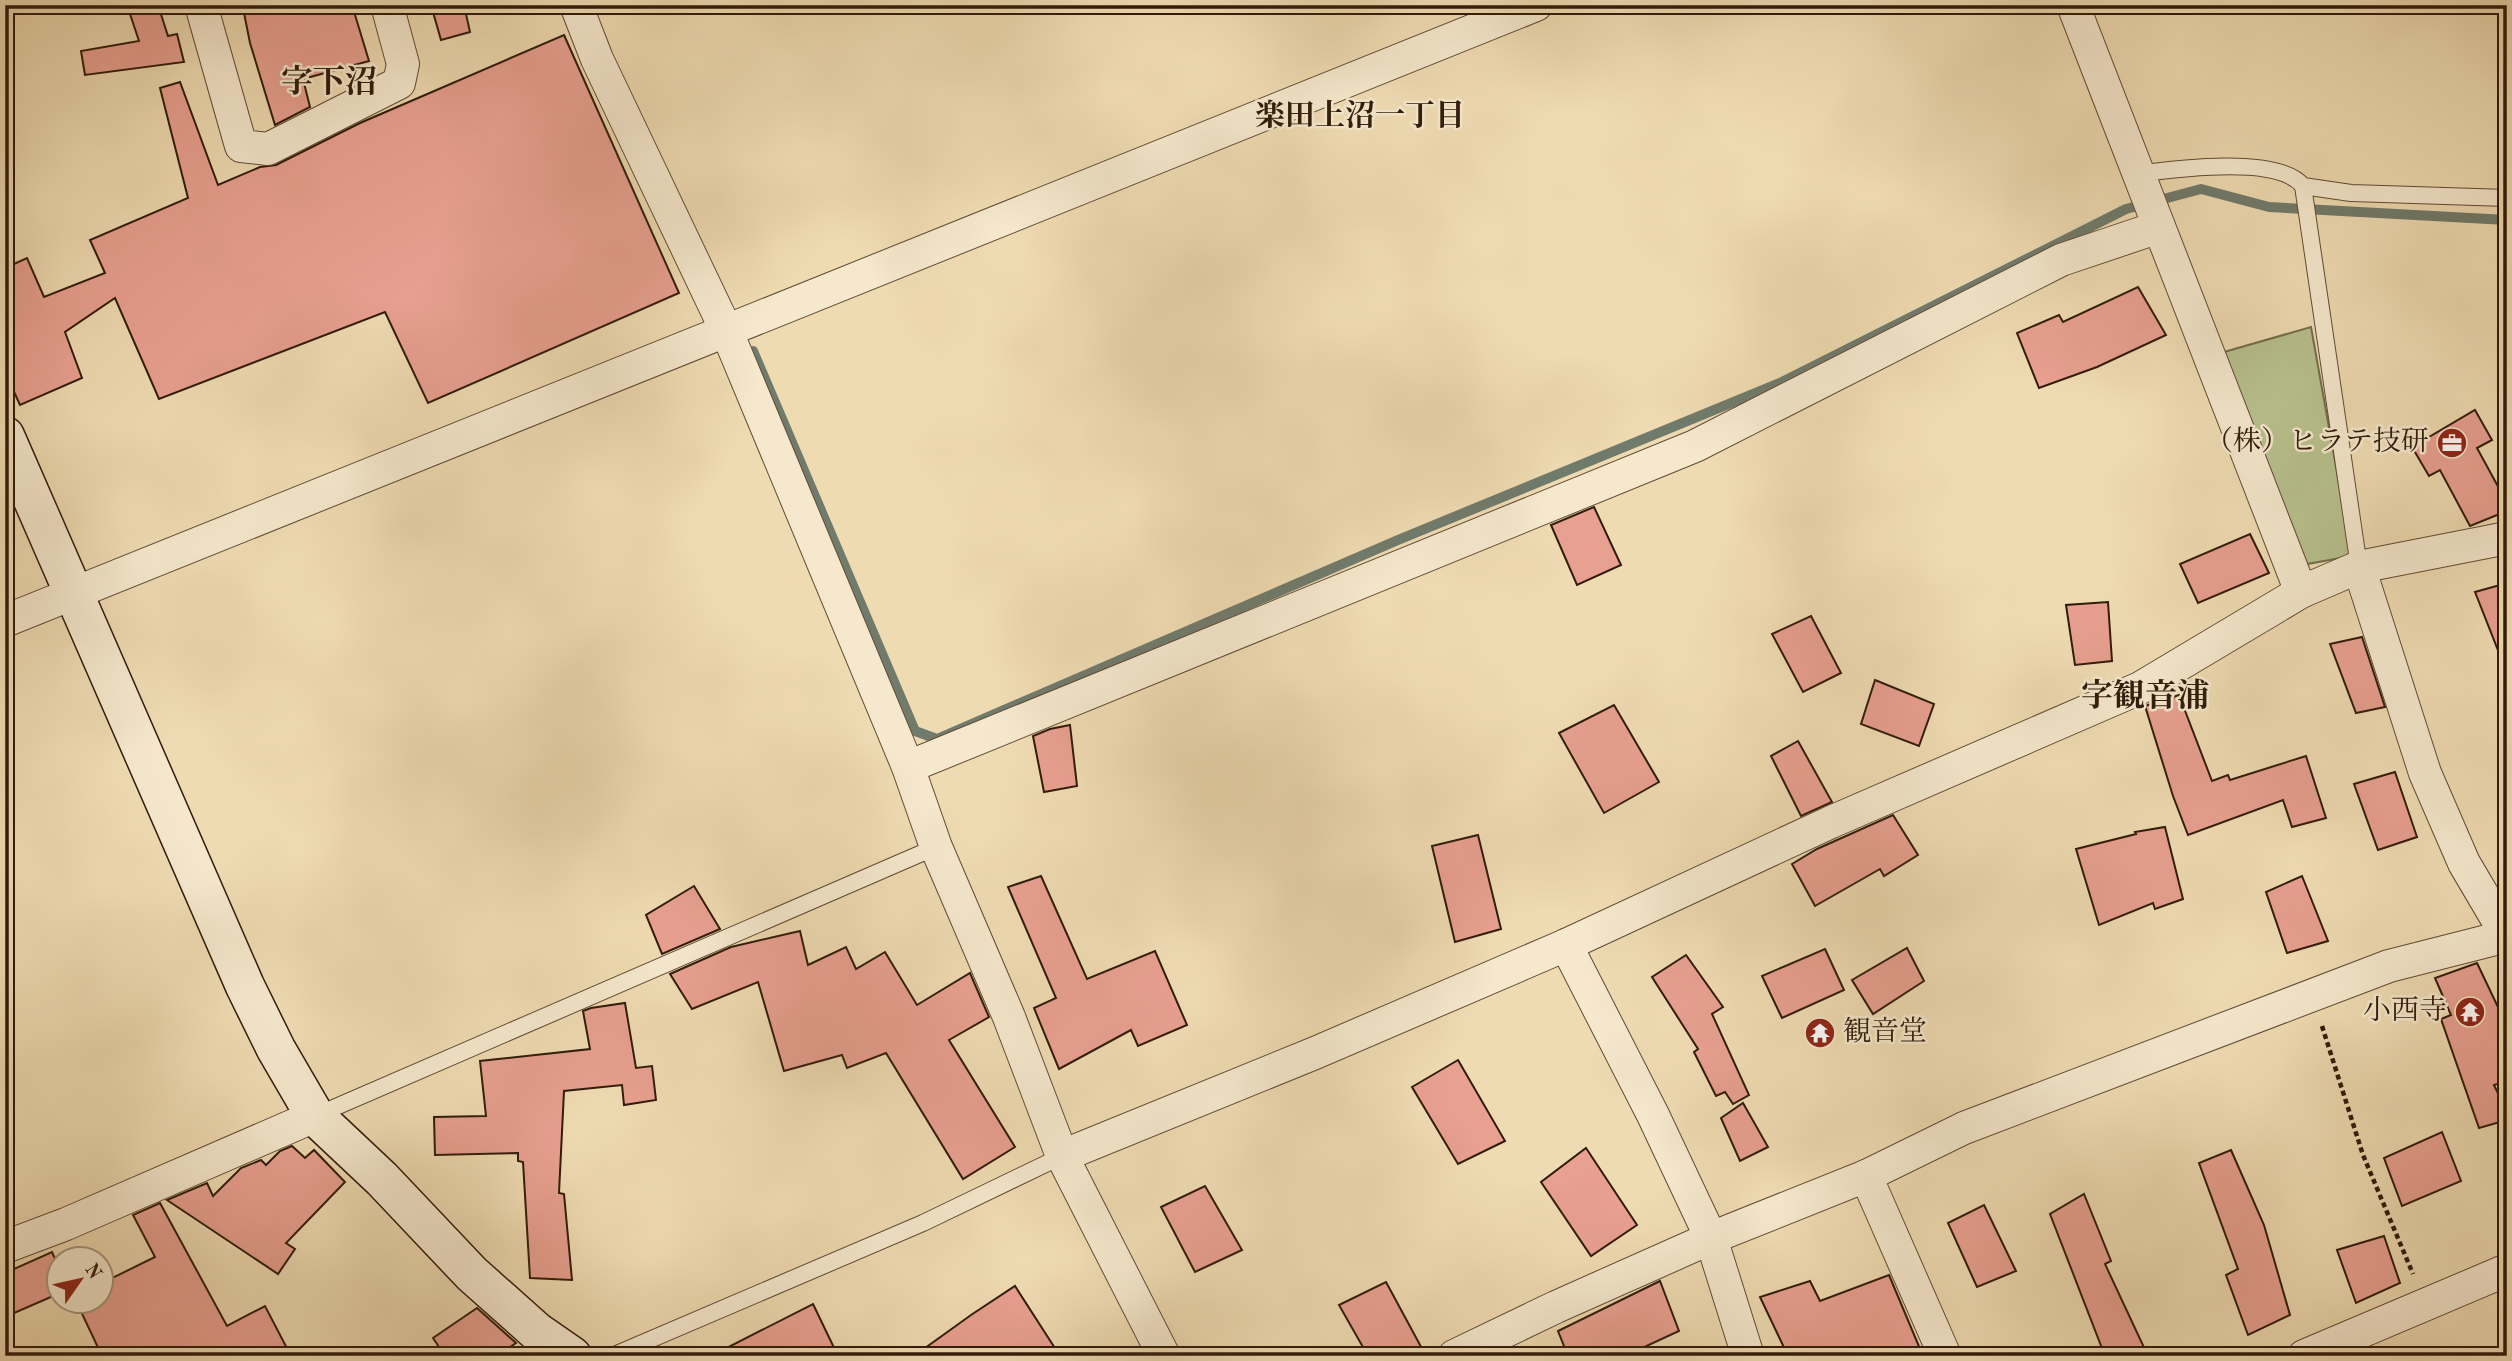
<svg xmlns="http://www.w3.org/2000/svg" width="2512" height="1361" viewBox="0 0 2512 1361" font-family="'Old Standard TT','Noto Serif JP',serif">
  <style>
    .green { fill: #b7c08d; stroke: #746e4c; stroke-width: 2 }
    .lines { fill: none; stroke-linecap: round; stroke-linejoin: round }
    .stream { stroke: #707b6c; stroke-width: 10 }
    .building { fill: #e8a090; stroke: #311b0a; stroke-width: 2 }
    .lane-casing { stroke: #604b34; stroke-width: 18 }
    .street-casing { stroke: #604b34; stroke-width: 34 }
    .secondary-casing { stroke: #311b0a; stroke-width: 41 }
    .path { stroke: #311b0a; stroke-width: 4.5; stroke-dasharray: 5 3.5; stroke-linecap: butt }
    .lane { stroke: #f5e8cd; stroke-width: 16 }
    .street { stroke: #f5e8cd; stroke-width: 32 }
    .secondary { stroke: #f5e8cd; stroke-width: 38 }
    .labels { text-anchor: middle; dominant-baseline: central; stroke-width: 5; stroke-linejoin: round; paint-order: stroke }
    .poi-label { font-size: 28px; fill: #311b0a; stroke: #f5e8cd; text-anchor: end }
    .neighbourhood-label { font-size: 30px; font-weight: bold; fill: #311b0a; stroke: #f5e8cd }
    .quarter-label { font-size: 32px; font-weight: bold; fill: #311b0a; stroke: #f5e8cd }
  </style>
  <rect width="100%" height="100%" fill="#efdbb2"/>
  <filter id="stains"><feTurbulence type="fractalNoise" baseFrequency=".00286" numOctaves="4"/><feColorMatrix values="0 0 0 0 .2 0 0 0 0 .09 0 0 0 0 .02 0 0 0 .5 -.17"/></filter>
  <radialGradient id="worn" r=".72"><stop offset=".6" stop-color="#630" stop-opacity="0"/><stop offset="1" stop-color="#630" stop-opacity=".3"/></radialGradient>
  <polygon class="green" points="2311,327 2352,556 2307,564 2224,352"/>
  <g class="lines">
    <polyline class="stream" points="753,351 915,731 937,739 1398,540 1782,382 2126,209 2201,189 2269,207 2507,220"/>
  </g>
  <g class="building">
    <polygon points="127,5 158,5 168,36 177,34 184,62 85,75 81,51 139,41"/>
    <polygon points="285,5 352,5 369,61 303,79 310,107 275,125 250,43 244,13"/>
    <polygon points="431,5 464,5 470,32 441,40"/>
    <polygon points="564,35 679,293 428,403 385,312 159,399 115,298 65,332 82,378 20,405 5,372 5,268 27,258 44,297 105,273 90,240 188,198 160,88 180,82 218,185 260,167 276,165 360,123"/>
    <polygon points="2138,287 2166,335 2097,367 2039,388 2017,333 2059,315 2063,322"/>
    <polygon points="2475,410 2492,440 2477,448 2507,503 2507,511 2470,526 2440,470 2429,476 2412,447"/>
    <polygon points="1594,507 1621,565 1577,585 1551,525"/>
    <polygon points="2250,534 2269,573 2198,603 2180,564"/>
    <polygon points="2507,583 2507,668 2505,668 2475,592"/>
    <polygon points="2108,602 2112,661 2075,665 2066,605"/>
    <polygon points="1811,616 1841,673 1803,692 1772,634"/>
    <polygon points="2362,637 2385,707 2356,713 2330,644"/>
    <polygon points="1875,680 1934,704 1919,746 1861,724"/>
    <polygon points="2179,695 2212,781 2228,775 2230,780 2306,756 2326,818 2292,827 2283,800 2188,835 2173,796 2145,706"/>
    <polygon points="1614,705 1659,782 1604,813 1559,733"/>
    <polygon points="1070,725 1077,786 1044,792 1033,736 1050,729"/>
    <polygon points="1798,741 1832,802 1801,816 1771,756"/>
    <polygon points="2395,772 2417,837 2378,850 2354,784"/>
    <polygon points="1893,815 1918,855 1884,876 1880,869 1815,906 1792,864 1817,849"/>
    <polygon points="2165,827 2183,899 2155,909 2153,903 2099,925 2076,849 2136,834 2135,832"/>
    <polygon points="1478,835 1501,929 1455,942 1432,846"/>
    <polygon points="1041,876 1087,979 1155,951 1187,1025 1138,1046 1131,1030 1059,1069 1034,1008 1056,998 1008,887"/>
    <polygon points="2302,876 2328,941 2287,953 2266,892"/>
    <polygon points="694,886 720,929 662,954 646,915"/>
    <polygon points="800,931 808,965 846,947 856,969 885,952 917,1005 970,973 989,1017 949,1040 1015,1147 963,1179 886,1053 847,1068 842,1055 784,1071 758,982 692,1009 670,974 731,947"/>
    <polygon points="1907,948 1924,981 1873,1014 1852,980"/>
    <polygon points="1825,949 1844,990 1782,1018 1762,976"/>
    <polygon points="1686,955 1723,1007 1712,1014 1749,1095 1733,1104 1725,1092 1716,1096 1694,1052 1698,1049 1652,977"/>
    <polygon points="2477,963 2507,1026 2507,1081 2494,1085 2507,1112 2507,1120 2479,1128 2441,1019 2451,1015 2435,978"/>
    <polygon points="625,1003 636,1068 652,1066 656,1100 624,1105 622,1085 564,1091 559,1193 564,1194 572,1280 530,1278 523,1162 518,1161 518,1153 435,1155 434,1117 486,1116 480,1061 590,1049 583,1011 591,1008"/>
    <polygon points="1458,1060 1505,1141 1458,1164 1412,1087"/>
    <polygon points="1743,1103 1768,1147 1740,1161 1721,1118"/>
    <polygon points="2442,1132 2461,1181 2402,1206 2384,1158"/>
    <polygon points="292,1146 305,1158 314,1150 345,1182 286,1243 295,1249 278,1274 167,1200 207,1183 213,1196 241,1168 261,1160 266,1165 280,1151"/>
    <polygon points="1586,1148 1637,1225 1591,1256 1541,1182"/>
    <polygon points="2231,1150 2264,1225 2290,1315 2248,1335 2226,1275 2238,1269 2199,1163"/>
    <polygon points="1205,1186 1242,1250 1195,1272 1161,1207"/>
    <polygon points="2084,1194 2111,1261 2105,1264 2148,1356 2105,1356 2050,1214"/>
    <polygon points="160,1203 227,1326 265,1306 291,1356 102,1356 76,1301 102,1301 102,1283 155,1257 133,1215"/>
    <polygon points="1984,1205 2016,1271 1977,1287 1948,1223"/>
    <polygon points="2384,1236 2400,1283 2356,1303 2337,1250"/>
    <polygon points="52,1252 60,1270 60,1293 5,1317 5,1273"/>
    <polygon points="1889,1275 1923,1356 1788,1356 1760,1297 1810,1281 1820,1301"/>
    <polygon points="1660,1281 1679,1331 1625,1356 1568,1356 1558,1331"/>
    <polygon points="1386,1282 1426,1356 1368,1356 1339,1305"/>
    <polygon points="1015,1286 1060,1356 914,1356 971,1315"/>
    <polygon points="813,1304 838,1356 711,1356"/>
    <polygon points="477,1308 516,1343 497,1356 445,1356 433,1338"/>
  </g>
  <g class="lines">
    <g class="lane-casing">
      <g id="lane">
        <path d="M2138 174C2174 169 2278 155 2303 186L2351 193 2507 198"/>
        <polyline points="2303,186 2359,567"/>
        <polyline points="315,1116 936,847"/>
        <polyline points="612,1356 923,1223 1062,1156"/>
      </g>
    </g>
    <g class="street-casing">
      <g id="street">
        <polyline points="201,5 241,146 268,149 399,83 403,64 387,5"/>
        <polyline points="576,5 597,59 727,332 908,767 936,847 1009,1017 1062,1156 1164,1356"/>
        <polyline points="2073,5 2301,592"/>
        <polyline points="5,621 1536,5"/>
        <polyline points="908,767 1695,446 2061,260 2159,227"/>
        <polyline points="1566,945 1653,1115 1711,1238 1748,1356"/>
        <polyline points="1062,1156 1315,1053 1566,945 1831,822 2140,688 2301,592 2359,567 2507,538"/>
        <polyline points="1866,1176 1945,1356"/>
        <polyline points="5,1247 66,1224 315,1116"/>
        <polyline points="1454,1356 1556,1307 1711,1238 1866,1176 1964,1128 2389,966 2507,936 2464,863 2425,773 2359,567"/>
        <polyline points="2304,1356 2507,1270"/>
      </g>
    </g>
    <g class="secondary-casing">
      <polyline id="secondary" points="5,436 245,986 276,1049 315,1116 382,1179 472,1274 536,1331 572,1356"/>
    </g>
    <polyline class="path" points="2322,1026 2363,1155 2413,1274"/>
    <use href="#lane" class="lane"/>
    <use href="#street" class="street"/>
    <use href="#secondary" class="secondary"/>
  </g>
  <defs>
    <g id="office-disc" transform="scale(1.575)"><circle r="9.5" fill="#8f2418" stroke="#f5e8cd"/><path d="M-6-3h4V-5.5h4V-3h4V5H-6ZM-1-4.5V-3h2v-1.5ZM-6 0V1H6V0Z" fill="#fff"/></g>
    <g id="temple-disc" transform="scale(1.575)"><circle r="9.5" fill="#8f2418" stroke="#f5e8cd"/><path d="M0-6L5-2H3V0L6.5 2.5H4V6H1.5V3h-3V6H-4V2.5H-6.5L-3 0V-2H-5Z" fill="#fff"/></g>
  </defs>
  <g fill-rule="evenodd">
    <use href="#office-disc" x="2452" y="443"/>
    <use href="#temple-disc" x="2470" y="1012"/>
    <use href="#temple-disc" x="1820" y="1033"/>
  </g>
  <g class="labels">
    <g class="poi-label">
      <text x="2429" y="443">（株）ヒラテ技研</text>
      <text x="2447" y="1012">小西寺</text>
      <text x="1843" y="1033" text-anchor="start">観音堂</text>
    </g>
    <g class="neighbourhood-label">
      <text x="1360" y="117">楽田上沼一丁目</text>
    </g>
    <g class="quarter-label">
      <text x="329" y="84">字下沼</text>
      <text x="2145" y="698">字観音浦</text>
    </g>
  </g>
  <rect width="2512" height="1361" fill="none" stroke="#efdbb2" stroke-width="28"/>
  <rect x="7" y="7" width="2498" height="1347" fill="none" stroke="#311b0a" stroke-width="3.5"/>
  <rect x="14" y="14" width="2484" height="1333" fill="none" stroke="#311b0a" stroke-width="2"/>
  <g transform="translate(80 1280) rotate(56)"><circle r="33" fill="#f5e8cd" stroke="#a7967f" stroke-width="2"/>
  <path d="M0-5L12 26L0 18L-12 26Z" fill="#8f2418"/>
  <text y="-10" font-size="19" font-weight="bold" text-anchor="middle" fill="#311b0a">N</text>
  </g>
  <rect width="100%" height="100%" filter="url(#stains)"/>
  <rect width="100%" height="100%" fill="url(#worn)"/>
</svg>
